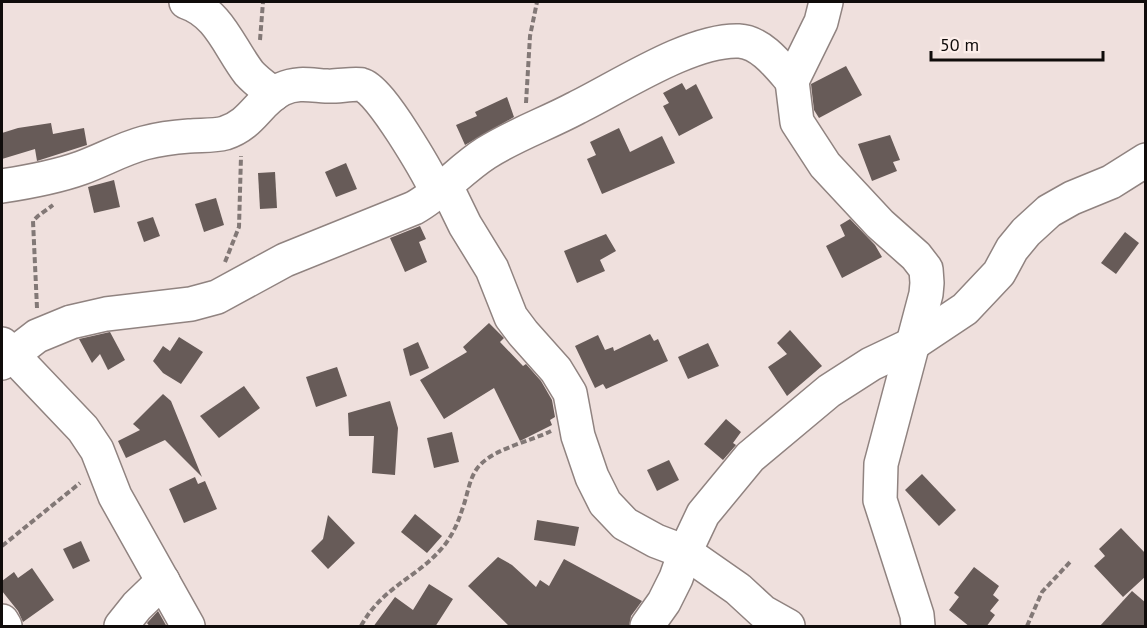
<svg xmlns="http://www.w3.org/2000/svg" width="1147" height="628" viewBox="0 0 1147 628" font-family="'PT Sans',sans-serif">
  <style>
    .building { fill: #675b58 }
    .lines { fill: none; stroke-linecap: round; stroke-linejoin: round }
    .minor-casing { stroke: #908380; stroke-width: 36 }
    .path { stroke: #827876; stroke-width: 4; stroke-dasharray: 6 3; stroke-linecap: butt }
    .minor { stroke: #fff; stroke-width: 33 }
  </style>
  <rect width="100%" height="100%" fill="#efe0dd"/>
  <g class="building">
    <polygon points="846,66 862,95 819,118 814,110 811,84"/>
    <polygon points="682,83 686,90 696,84 713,118 679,136 663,106 669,103 663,93"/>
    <polygon points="507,97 514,117 465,145 456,125 477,116 475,112"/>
    <polygon points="51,123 53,134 84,128 87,145 37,161 35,149 2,159 2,133 18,128"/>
    <polygon points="619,128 630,152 662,136 675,163 602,194 587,159 596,155 590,142"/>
    <polygon points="890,135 900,160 893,162 897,171 872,181 858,144"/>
    <polygon points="346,163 357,189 336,197 325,172"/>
    <polygon points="275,172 277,208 260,209 258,173"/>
    <polygon points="114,180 120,207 94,213 88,187"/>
    <polygon points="216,198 224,225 204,232 195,204"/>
    <polygon points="153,217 160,236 144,242 137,222"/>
    <polygon points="850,219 875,245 882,257 842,278 826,246 845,236 840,225"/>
    <polygon points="420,226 426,239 419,242 427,262 405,272 390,238"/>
    <polygon points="1125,232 1139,243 1116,274 1101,263"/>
    <polygon points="606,234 616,251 600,260 605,271 577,283 564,251"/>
    <polygon points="489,323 504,338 500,342 523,366 526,364 541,381 552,400 555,417 550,420 552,425 520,441 494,388 444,419 420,380 467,352 463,347"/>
    <polygon points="790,330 822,366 787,396 768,367 787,354 777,343"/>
    <polygon points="110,332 125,360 108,370 100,354 92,363 79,339"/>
    <polygon points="650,334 654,341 658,339 668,361 606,389 603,384 595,388 575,346 598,335 605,350 613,347 614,351"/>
    <polygon points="179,337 203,352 181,384 163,373 153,361 163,346 170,351"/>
    <polygon points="418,342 429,368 410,376 403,349"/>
    <polygon points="708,343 719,366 688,379 678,357"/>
    <polygon points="337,367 347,396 316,407 306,377"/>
    <polygon points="244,386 260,408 219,438 200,416"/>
    <polygon points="163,394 171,401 202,477 165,440 126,458 118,441 140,430 133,424"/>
    <polygon points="390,401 398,428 395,475 372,473 374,436 349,436 348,413"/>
    <polygon points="726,419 741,432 733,443 736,445 723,460 704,444"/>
    <polygon points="452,432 459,462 434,468 427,438"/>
    <polygon points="669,460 679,480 657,491 647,470"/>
    <polygon points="922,474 956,510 939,526 905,490"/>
    <polygon points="195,477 198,484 205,481 217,509 184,523 169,489"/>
    <polygon points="415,514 442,536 427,553 401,532"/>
    <polygon points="328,515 355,543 328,569 311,551 323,539"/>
    <polygon points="537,520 579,527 575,546 534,540"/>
    <polygon points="1121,528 1146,554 1146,576 1123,597 1094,566 1105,556 1099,549"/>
    <polygon points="81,541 90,561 73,569 63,549"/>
    <polygon points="498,557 512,565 536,587 540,580 549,586 564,559 642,601 631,616 629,627 510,627 468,586"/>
    <polygon points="974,567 999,586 993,595 999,600 990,611 995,615 986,627 970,627 949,610 959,597 954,593"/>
    <polygon points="32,568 54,600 23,622 18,611 2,591 2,581 14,572 18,578"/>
    <polygon points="429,584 453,599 435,627 373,627 395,597 413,610"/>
    <polygon points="1132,591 1146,603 1146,627 1099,627"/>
    <polygon points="158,611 167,627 150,627 147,623"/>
  </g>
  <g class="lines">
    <g class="minor-casing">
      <g id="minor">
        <path d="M186 2C219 13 229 47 249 73 256 81 266 88 274 94"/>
        <polyline points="826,2 821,22 792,81 797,122 825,165 880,224 916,256 926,269 927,283 926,294 881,464 880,500 917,615 918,626"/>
        <path d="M2 186C28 182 56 177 81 168 103 160 122 149 144 143 159 139 174 137 189 136 201 135 214 136 225 133 253 124 258 101 282 89 297 82 310 85 326 86 336 87 355 83 362 85 380 89 428 173 437 192"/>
        <polyline points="446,186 465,225 492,269 511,317 523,333 556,370 570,393 578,436 592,477 605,503 625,524 656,541 685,552 738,589 763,612 788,626"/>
        <polyline points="2,344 83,429 97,450 115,496 188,626"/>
        <path d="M2 363 37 336 71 322 106 314 191 304 217 297 285 260 414 208C441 193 461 169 486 153 514 135 546 124 576 108 619 87 691 39 739 41 761 42 779 66 792 81"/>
        <polyline points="2,621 5,626"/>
        <polyline points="121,626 137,606 163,581"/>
        <polyline points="647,626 664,602 676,578 685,552 703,514 750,457 829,391 871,364 911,345 965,309 999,273 1012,249 1026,232 1049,211 1072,198 1111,182 1146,160"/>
      </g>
    </g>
    <g class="path">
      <polyline points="260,40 263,2"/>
      <polyline points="526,103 530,36 537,2"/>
      <polyline points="225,262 239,227 241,156"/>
      <polyline points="37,308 33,221 38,216 53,205"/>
      <polyline points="2,546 80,483"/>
      <path d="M361 626C383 586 416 579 443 547 452 536 458 523 462 510 468 495 469 475 481 464 497 448 531 441 551 431"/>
      <polyline points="1027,626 1042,592 1070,562"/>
    </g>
    <use href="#minor" class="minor"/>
  </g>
  <rect width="1147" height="628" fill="none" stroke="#100c0b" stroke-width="6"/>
  <path d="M931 51v9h172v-9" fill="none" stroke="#100c0b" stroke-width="3"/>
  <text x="940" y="51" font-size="18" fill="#100c0b" stroke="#fceeea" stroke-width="4.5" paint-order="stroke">50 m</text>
</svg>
